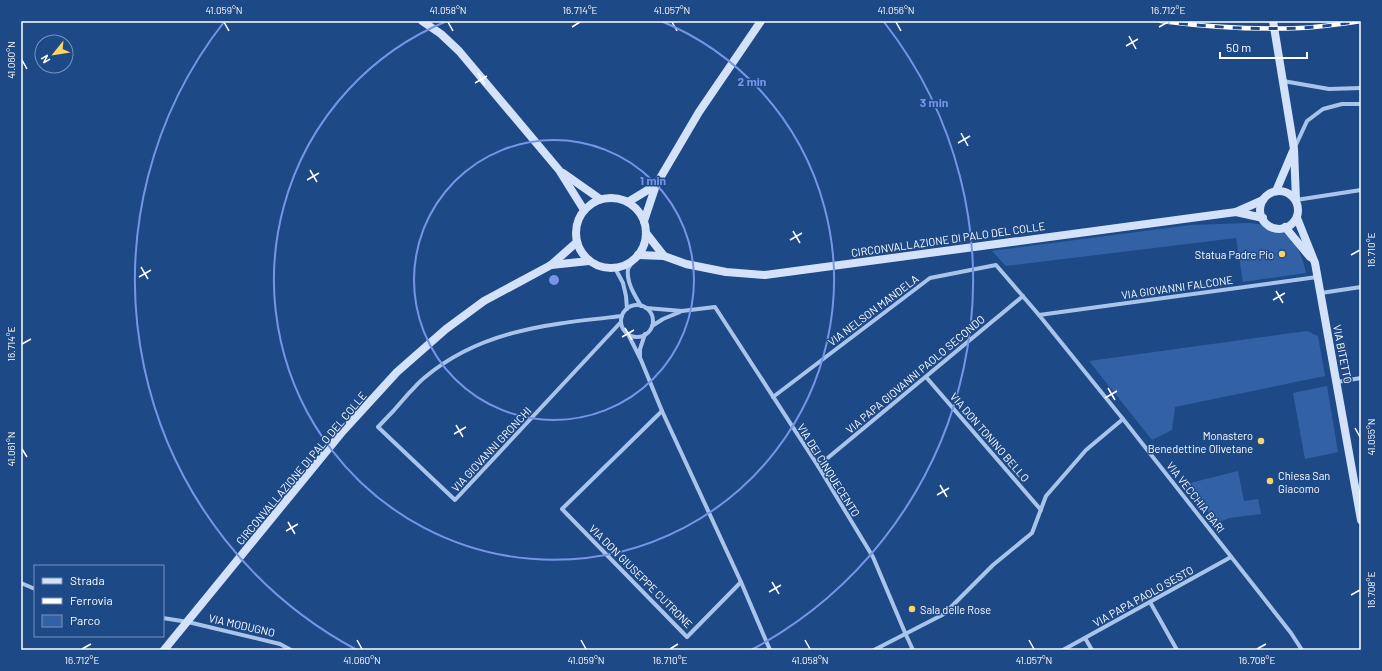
<svg xmlns="http://www.w3.org/2000/svg" width="1382" height="671" viewBox="0 0 1382 671" font-family="Barlow,sans-serif">
  <style>
    .green { fill: #3262a5 }
    .lines { fill: none; stroke-linecap: round; stroke-linejoin: round }
    .street { stroke: #a8c4eb; stroke-width: 4 }
    .secondary { stroke: #d3e2f8; stroke-width: 8 }
    .rail-casing { stroke: #fff; stroke-width: 4.5 }
    .rail { stroke: #1e4987; stroke-width: 3; stroke-dasharray: 9; stroke-linecap: butt }
    .ticks { fill: none; stroke: #fff; stroke-width: 1.5 }
    .ring { fill: none; stroke: #7795e8; stroke-width: 2 }
    .poi-dot { fill: #fad467; stroke: #1e4987; stroke-width: 1.5 }
    .labels { text-anchor: middle; dominant-baseline: central; stroke-width: 3; stroke-linejoin: round; paint-order: stroke }
    .street-label { font-size: 11px; fill: #fff; stroke: #1e4987 }
    .poi-label { font-size: 11px; fill: #fff; stroke: #1e4987; text-anchor: end }
    .centre { fill: #7795e8; stroke: #1e4987; stroke-width: 2 }
    .ring-label { font-size: 12px; text-anchor: middle; font-weight: bold; fill: #7795e8; stroke: #1e4987; stroke-width: 3; stroke-linejoin: round; paint-order: stroke }
    .neatline { fill: none; stroke: #fff; stroke-width: 1.5 }
    .ticks-label { font-size: 10px; text-anchor: middle; fill: #fff }
  </style>
  <rect width="100%" height="100%" fill="#1e4987"/>
  <g class="green">
    <path d="M1250 223C1285 227 1298 238 1306 273L1243 282 1236 238 1006 266 992 251 1191 225Z"/>
    <polygon points="1307,331 1318,336 1325,376 1175,407 1172,430 1152,440 1089,361"/>
    <polygon points="1327,386 1338,452 1305,459 1293,393"/>
    <polygon points="1238,471 1244,501 1258,499 1261,514 1229,518 1217,523 1186,484"/>
  </g>
  <g class="lines">
    <g class="street">
      <polyline points="1283,81 1329,89 1361,88"/>
      <polyline points="1295,147 1307,121 1323,109 1342,104 1361,104"/>
      <polyline points="1296,200 1361,190"/>
      <path d="M633 261C632 263 629 267 628 269 626 282 635 296 641 306"/>
      <polyline points="615,268 623,283 626,296 627,309"/>
      <polyline points="1321,293 1361,287"/>
      <circle cx="637" cy="321" r="16"/>
      <polyline points="646,308 682,311 715,307 818,466 873,557 906,635 913,650"/>
      <polyline points="1039,315 1317,277"/>
      <path d="M621 322 455 500 378 427C389 416 399 405 409 393 414 388 419 382 424 378 482 329 551 324 622 316"/>
      <polyline points="652,326 663,319 680,312"/>
      <polyline points="628,334 641,360 662,411 741,582 770,650"/>
      <polyline points="640,357 640,349 645,334"/>
      <polyline points="926,377 1041,510"/>
      <polyline points="1337,382 1361,378"/>
      <polyline points="773,397 930,278 996,265 1039,315 1123,419 1291,633 1302,650"/>
      <polyline points="662,411 562,509 687,637 741,582"/>
      <polyline points="818,466 1023,296"/>
      <polyline points="21,583 35,589"/>
      <polyline points="1150,602 1177,650"/>
      <polyline points="163,618 188,622 280,644 291,650"/>
      <polyline points="1085,638 1092,650"/>
      <polyline points="874,650 944,614 993,565 1032,533 1046,496 1086,450 1123,419"/>
      <polyline points="1063,650 1231,557"/>
    </g>
    <g class="secondary">
      <polyline points="422,21 441,34 459,51 559,170 584,210"/>
      <polyline points="1273,21 1294,149 1296,200"/>
      <polyline points="563,173 600,199"/>
      <polyline points="1276,191 1293,151"/>
      <circle cx="1279" cy="210" r="19"/>
      <circle cx="611" cy="233" r="35"/>
      <polyline points="628,202 656,185"/>
      <polyline points="1236,212 1263,218"/>
      <polyline points="1297,218 1315,263 1361,520"/>
      <polyline points="644,221 656,185 699,112 761,21"/>
      <polyline points="1285,227 1310,257"/>
      <polyline points="646,233 664,256"/>
      <polyline points="638,255 664,256 686,264 726,272 765,275 1236,212 1263,200"/>
      <polyline points="551,265 589,261"/>
      <polyline points="164,650 343,431 397,372 446,329 484,301 551,265 577,242"/>
    </g>
    <g class="rail-casing">
      <path id="rail" d="M1161 21C1207 27 1253 30 1300 28 1320 27 1341 24 1361 21"/>
    </g>
    <use href="#rail" class="rail"/>
  </g>
  <path class="ticks" d="M224 22 229 31M448 22 453 31M672 22 677 31M896 22 901 31M572 27 580 22M1159 27 1168 22M1129 36 1136 49M1126 46 1138 39M22 60 27 69M478 73 485 85M475 83 487 76M961 133 968 146M958 143 970 136M310 170 317 182M307 180 319 173M793 231 800 243M790 240 802 233M1351 255 1360 250M141 267 148 279M139 277 151 270M1276 291 1283 303M1273 300 1285 293M625 328 632 340M622 337 634 330M22 344 31 339M1108 388 1115 400M1105 398 1117 391M456 425 463 437M1355 428 1360 437M454 434 466 427M22 449 27 457M940 485 947 497M937 495 949 488M288 522 295 534M286 531 298 524M772 582 779 594M769 592 781 585M1351 595 1360 590M357 640 362 649M581 640 586 649M805 640 810 649M1029 640 1034 649M82 649 91 644M670 649 678 644M1257 649 1266 644"/>
  <g class="ring">
    <circle cx="554" cy="280" r="140"/>
    <path d="M661 21A280 280 0 1 1 447 21"/>
    <path d="M357 650A419 419 0 0 1 224 22M884 22A419 419 0 0 1 751 650"/>
  </g>
  <g class="poi-dot">
    <circle cx="1282" cy="254" r="4"/>
    <circle cx="1261" cy="441" r="4"/>
    <circle cx="1270" cy="481" r="4"/>
    <circle cx="912" cy="609" r="4"/>
  </g>
  <g class="labels">
    <g class="street-label">
      <text transform="translate(948 239) rotate(-8)">CIRCONVALLAZIONE DI PALO DEL COLLE</text>
      <text transform="translate(1177 287) rotate(-8)">VIA GIOVANNI FALCONE</text>
      <text transform="translate(873 310) rotate(-37)">VIA NELSON MANDELA</text>
      <text transform="translate(1343 354) rotate(79)">VIA BITETTO</text>
      <text transform="translate(915 374) rotate(-40)">VIA PAPA GIOVANNI PAOLO SECONDO</text>
      <text transform="translate(990 437) rotate(49)">VIA DON TONINO BELLO</text>
      <text transform="translate(491 449) rotate(-47)">VIA GIOVANNI GRONCHI</text>
      <text transform="translate(301 468) rotate(-50)">CIRCONVALLAZIONE DI PALO DEL COLLE</text>
      <text transform="translate(829 470) rotate(58)">VIA DEI CINQUECENTO</text>
      <text transform="translate(1196 497) rotate(52)">VIA VECCHIA BARI</text>
      <text transform="translate(641 576) rotate(45)">VIA DON GIUSEPPE CUTRONE</text>
      <text transform="translate(1143 596) rotate(-29)">VIA PAPA PAOLO SESTO</text>
      <text transform="translate(242 625) rotate(13)">VIA MODUGNO</text>
    </g>
    <g class="poi-label">
      <text x="1274" y="254">Statua Padre Pio</text>
      <text x="1253" y="435">Monastero<tspan x="1253" dy="13">Benedettine Olivetane</tspan></text>
      <text x="1278" y="475" text-anchor="start">Chiesa San<tspan x="1278" dy="13">Giacomo</tspan></text>
      <text x="920" y="609" text-anchor="start">Sala delle Rose</text>
    </g>
  </g>
  <circle cx="554" cy="280" r="6" class="centre"/>
  <g class="ring-label">
    <text x="752" y="86">2 min</text>
    <text x="934" y="107">3 min</text>
    <text x="653" y="185">1 min</text>
  </g>
  <rect width="1382" height="671" fill="none" stroke="#1e4987" stroke-width="44"/>
  <rect x="34" y="565" width="130" height="72" fill="#1e4987" stroke="#7892b7"/>
  <rect x="42" y="578" width="20" height="6" fill="#d3e2f8" stroke="#7892b7"/>
  <text x="70" y="585" font-size="12" fill="#ffffff">Strada</text>
  <rect x="42" y="598" width="20" height="6" fill="#ffffff" stroke="#7892b7"/>
  <text x="70" y="605" font-size="12" fill="#ffffff">Ferrovia</text>
  <rect x="42" y="615" width="20" height="12" fill="#3262a5" stroke="#7892b7"/>
  <text x="70" y="625" font-size="12" fill="#ffffff">Parco</text>
  <g transform="translate(54 54) rotate(240)"><circle r="19" fill="#1e4987" stroke="#7892b7"/>
  <path d="M0-3L7 15L0 10L-7 15Z" fill="#fad467"/>
  <text y="-6" font-size="11" font-weight="bold" text-anchor="middle" fill="#ffffff">N</text>
  </g>
  <path d="M1220 52v6h87v-6" fill="none" stroke="#ffffff" stroke-width="2"/>
  <text x="1226" y="52" font-size="12" fill="#ffffff" stroke="#1e4987" stroke-width="3" paint-order="stroke">50 m</text>
  <rect x="22" y="22" width="1338" height="627" class="neatline"/>
  <g class="ticks-label">
    <text x="224" y="14">41.059°N</text>
    <text x="448" y="14">41.058°N</text>
    <text x="580" y="14">16.714°E</text>
    <text x="672" y="14">41.057°N</text>
    <text x="896" y="14">41.056°N</text>
    <text x="1168" y="14">16.712°E</text>
    <text transform="translate(11 60) rotate(-90)" y="4">41.060°N</text>
    <text transform="translate(1371 250) rotate(-90)" y="4">16.710°E</text>
    <text transform="translate(11 344) rotate(-90)" y="4">16.714°E</text>
    <text transform="translate(1371 437) rotate(-90)" y="4">41.055°N</text>
    <text transform="translate(11 449) rotate(-90)" y="4">41.061°N</text>
    <text transform="translate(1371 590) rotate(-90)" y="4">16.708°E</text>
    <text x="82" y="664">16.712°E</text>
    <text x="362" y="664">41.060°N</text>
    <text x="586" y="664">41.059°N</text>
    <text x="670" y="664">16.710°E</text>
    <text x="810" y="664">41.058°N</text>
    <text x="1034" y="664">41.057°N</text>
    <text x="1257" y="664">16.708°E</text>
  </g>
</svg>
